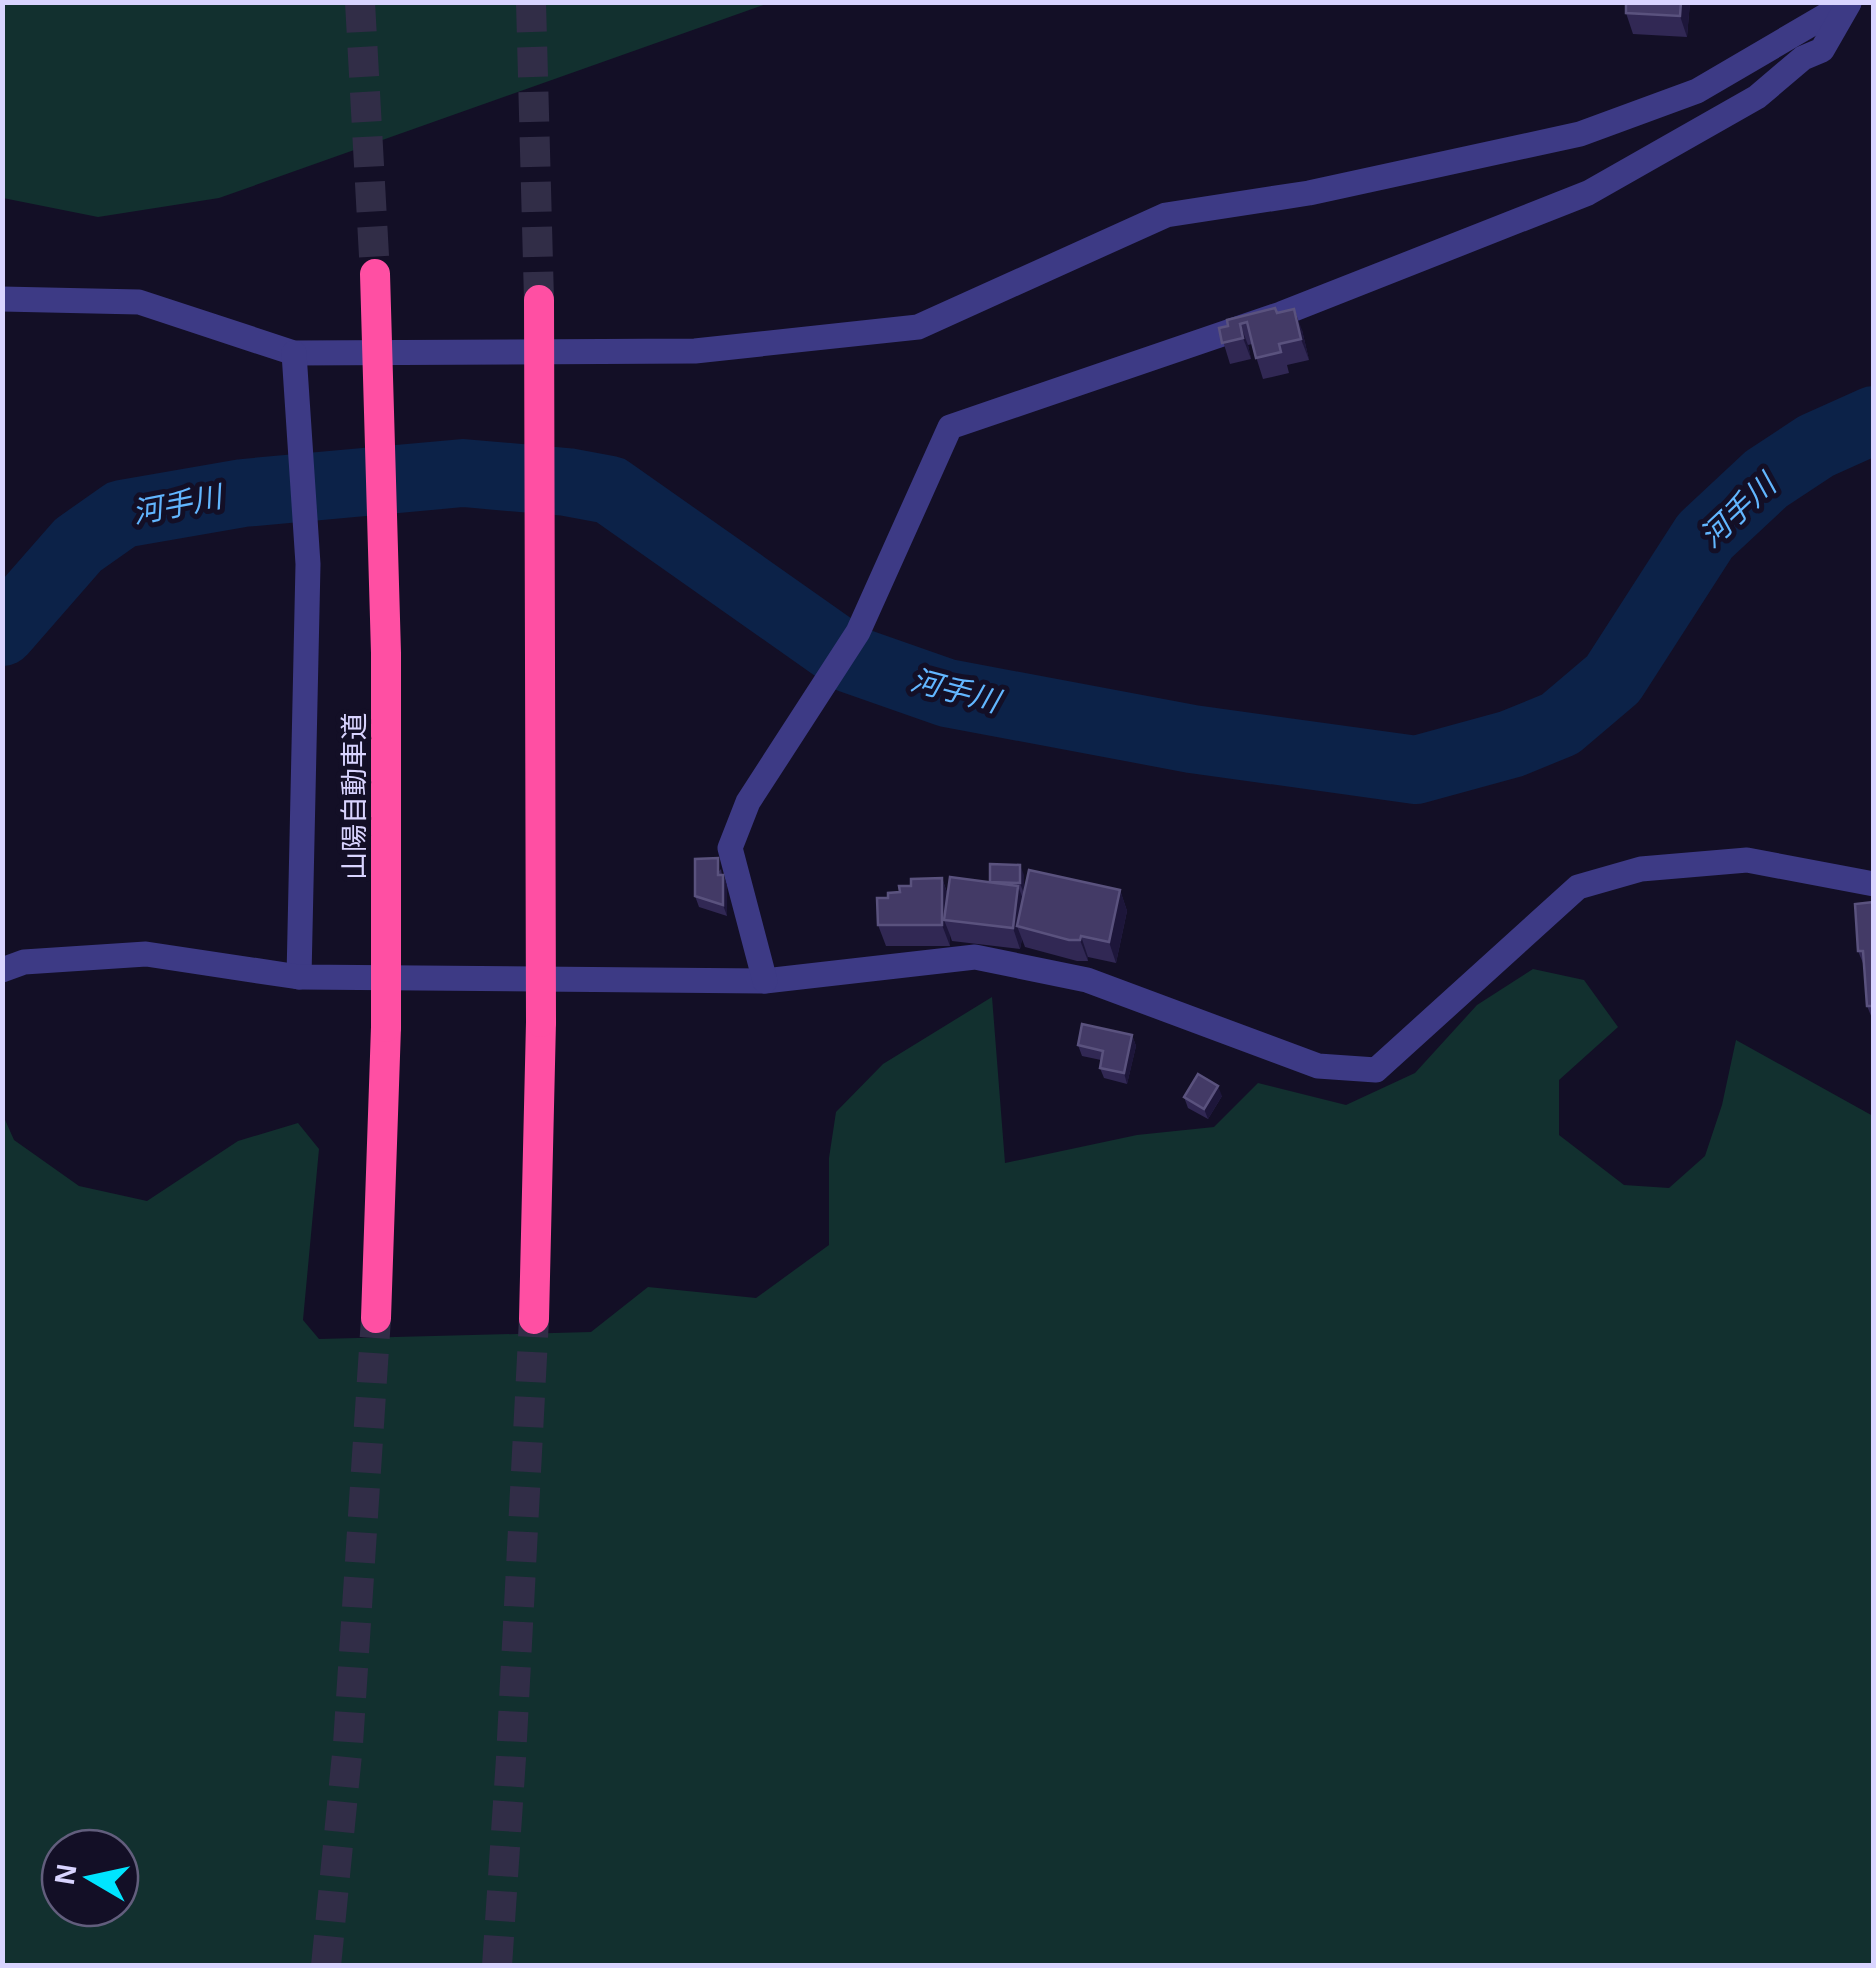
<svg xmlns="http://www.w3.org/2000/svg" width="1876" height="1968" font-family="Arial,'Noto Sans JP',sans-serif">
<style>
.green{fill:#12302f;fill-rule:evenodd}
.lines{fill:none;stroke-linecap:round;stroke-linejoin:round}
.river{stroke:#0c2248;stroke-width:68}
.motorway-tunnel{stroke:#312d47;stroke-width:30;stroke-dasharray:30 15;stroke-linecap:butt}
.minor{stroke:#3d3a85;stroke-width:25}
.motorway{stroke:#ff4fa3;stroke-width:30}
.motorway-bridge{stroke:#ff4fa3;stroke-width:30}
.wall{fill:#312854}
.shaded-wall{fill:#1d163a}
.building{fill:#433a66;stroke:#5a527e;stroke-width:2.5}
.labels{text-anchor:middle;stroke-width:10;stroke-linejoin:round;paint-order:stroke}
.street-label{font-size:28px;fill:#d9d4ff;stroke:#130f26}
.water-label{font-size:30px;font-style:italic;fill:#62b6ff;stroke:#130f26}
</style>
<rect width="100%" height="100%" fill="#130f26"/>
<g class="green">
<path d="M2,3L3,2L769,3L219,198L98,217L3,198Z"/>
<path d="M1533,969L1584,980L1618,1027L1559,1080V1135L1624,1185L1669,1188L1705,1156L1722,1105L1736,1040L1873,1116V1965H3L2,1113L14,1140L79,1186L147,1201L238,1141L298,1123L319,1149L303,1320L319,1339L591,1332L648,1287L756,1298L829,1245V1158L836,1112L883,1064L992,997L1005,1163L1137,1135L1214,1127L1258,1083L1346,1105L1415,1073L1477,1005ZM60,1848H120V1908H60Z"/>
</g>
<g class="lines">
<path class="river" d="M2,632L78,545L122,514L243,493L463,473L567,482L610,490L850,659L947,693L1192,739L1416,770L1511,744L1560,724L1613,679L1705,536L1766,479L1816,446L1874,420"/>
<g class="motorway-tunnel">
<path d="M360,2L375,274"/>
<path d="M531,2L539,300"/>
<path d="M326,1966L348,1744L376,1318"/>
<path d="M497,1966L511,1758L534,1319"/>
</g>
<g class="minor">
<path d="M2,299L139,302L294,353L695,351L918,327L1166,215L1309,193L1580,134L1697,91L1849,2"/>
<path d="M294,353L308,564L299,977"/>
<path d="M2,970L24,962L146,954L299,977L765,981L975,957L1087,980L1318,1066L1376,1070L1578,887L1641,869L1747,860L1874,884"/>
<path d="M765,981L730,848L748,802L858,632L950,427L1281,314L1588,193L1757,97L1803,58L1822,50L1849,3"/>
</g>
<g class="motorway">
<path d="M376,1318L386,1027"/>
<path d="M534,1319L541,1022"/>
</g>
<g class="motorway-bridge">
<path d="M375,274L386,653V1027"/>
<path d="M539,300L541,1022"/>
</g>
</g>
<g class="wall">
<path d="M1626,2H1690L1687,37L1633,34L1626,13Z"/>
<path d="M1277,313L1302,330L1309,360L1287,365L1289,373L1263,379L1252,344L1248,345L1251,359L1230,364L1219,328Z"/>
<path d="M721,869L722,875H723L727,886V916L699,907L695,896Z"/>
<path d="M1024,875V892L1120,890L1127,911L1116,963L1088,957V961H1077L1025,947L1022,939L1020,949L952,941L950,935V946H886L878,925L888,898L911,886L942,878L948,895L990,882Z"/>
<path d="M1874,902V1023L1867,1006L1865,968L1858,951Z"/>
<path d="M1132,1035L1136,1046L1127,1084L1104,1078L1100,1068L1101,1060L1082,1056L1078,1045Z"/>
<path d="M1222,1096L1208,1119L1188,1108L1184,1097Z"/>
</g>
<g class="shaded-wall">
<path d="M1681,2H1690L1687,37L1680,16Z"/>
<path d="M1294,309L1302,330L1309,360L1301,339Z"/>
<path d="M1240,324L1248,345L1251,359L1243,338Z"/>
<path d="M1020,865L1024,875V894L1020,883Z"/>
<path d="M723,875L727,886V916L723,905Z"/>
<path d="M942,878L949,899L944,920L950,935V946L942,925Z"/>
<path d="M1018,886L1026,907L1017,926L1022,939L1020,949L1013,928Z"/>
<path d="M1120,890L1127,911L1116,963L1109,942Z"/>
<path d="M1081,936L1088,957V961L1080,940Z"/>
<path d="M1132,1035L1136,1046L1127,1084L1124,1073Z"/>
<path d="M1218,1086L1222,1096L1208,1119L1204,1109Z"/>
</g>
<g class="building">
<path d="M1626,2H1681L1680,16L1626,13Z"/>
<path d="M1275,308L1277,313L1294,309L1301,339L1279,344L1281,352L1256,358L1247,322L1240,324L1243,338L1222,343L1219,328L1228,326L1227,320Z"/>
<path d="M718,858V875H723V905L695,896V859Z"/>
<path d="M990,864L1020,865V883L990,882Z"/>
<path d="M1029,870L1120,890L1109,942L1081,936L1080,940H1069L1017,926Z"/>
<path d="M950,877L1018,886L1013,928L944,920Z"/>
<path d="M942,878V925H878L877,898H888V893L900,892L899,886H911V879Z"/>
<path d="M1874,902V1006H1867L1863,951H1858L1855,904Z"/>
<path d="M1082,1024L1132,1035L1124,1073L1100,1068L1103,1051L1078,1045Z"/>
<path d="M1198,1074L1218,1086L1204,1109L1184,1097Z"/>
</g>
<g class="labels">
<g class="street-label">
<text transform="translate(354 796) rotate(-90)" y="10">山陽自動車道</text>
</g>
<g class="water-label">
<text transform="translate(177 505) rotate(-11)" y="10">河手川</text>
<text transform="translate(1738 511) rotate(-43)" y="10">河手川</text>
<text transform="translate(955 691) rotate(15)" y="10">河手川</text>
</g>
</g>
<rect width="1876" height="1968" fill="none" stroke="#d9d4ff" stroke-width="10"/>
<g transform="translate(90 1878) rotate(279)"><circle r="48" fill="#130f26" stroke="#625e7d" stroke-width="2.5"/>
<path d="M0-8L18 38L0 25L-18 38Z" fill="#00e5ff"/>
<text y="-15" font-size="28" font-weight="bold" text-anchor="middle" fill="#d9d4ff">N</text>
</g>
</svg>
